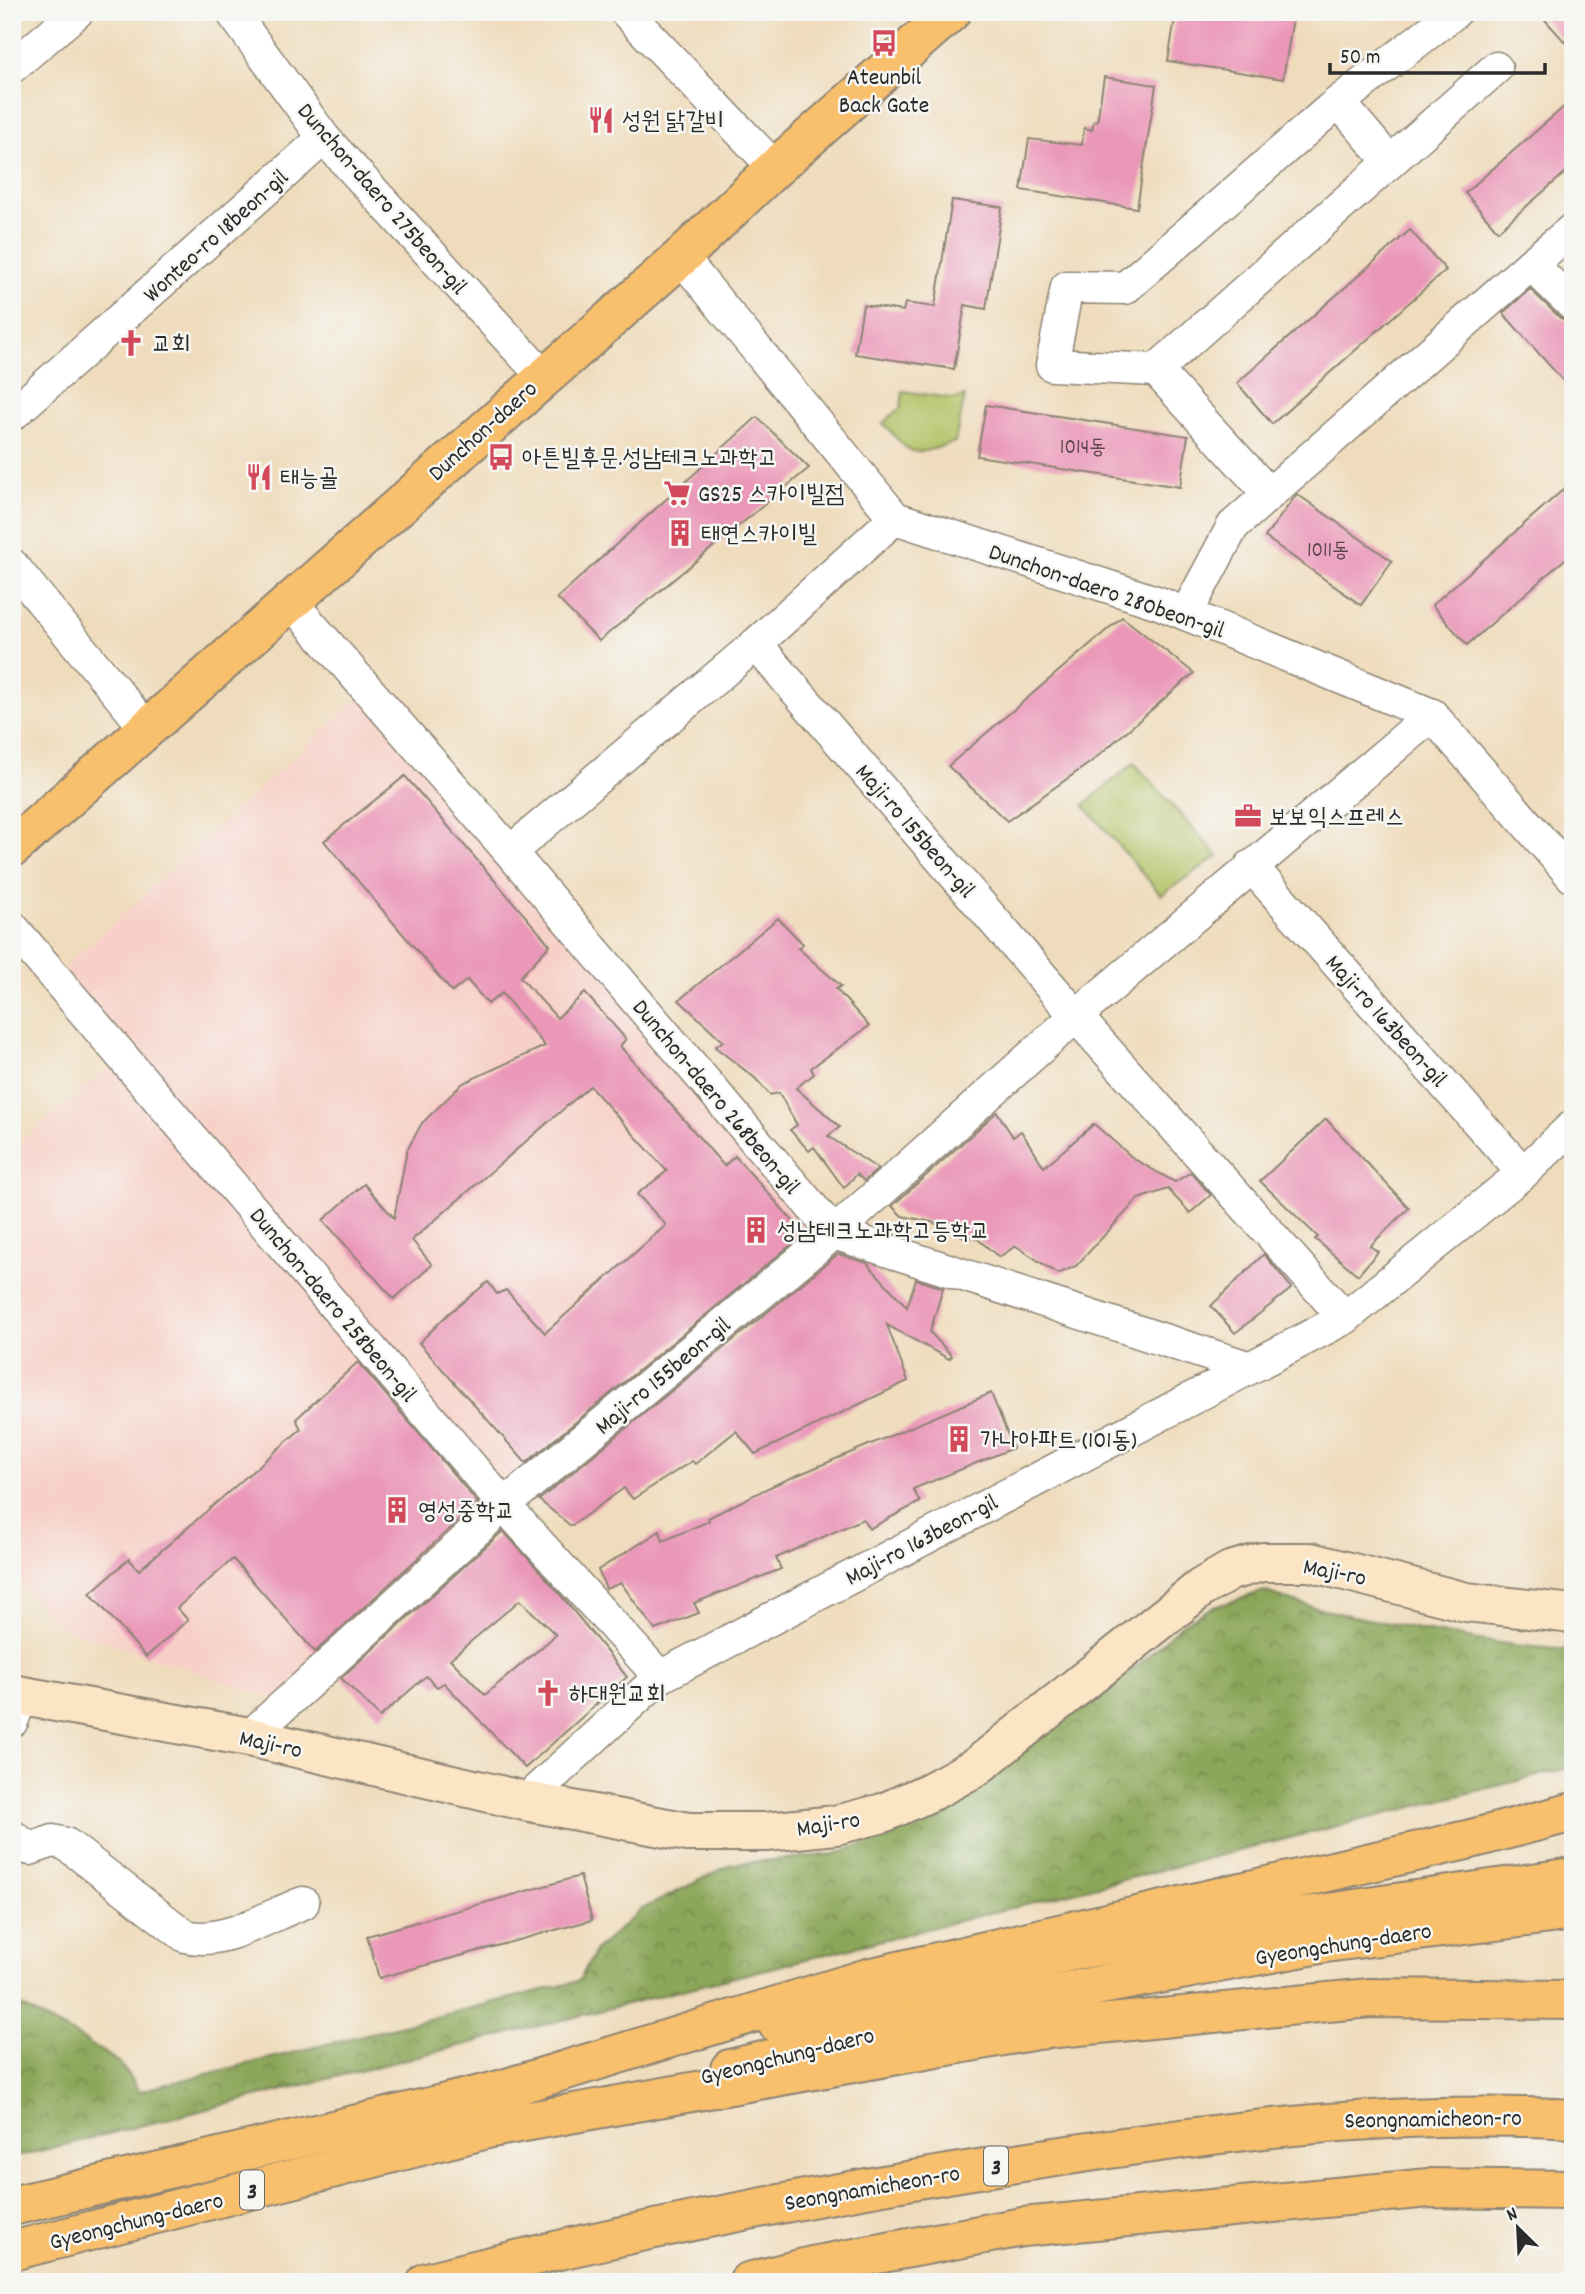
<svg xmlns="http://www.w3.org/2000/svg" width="1585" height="2294" font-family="Dekko,'Poor Story',sans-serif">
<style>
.built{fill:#f7d1c8}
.forest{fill:url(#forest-crowns);stroke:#5c6942;stroke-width:2}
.park{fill:#b1c164;stroke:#6e7648;stroke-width:2}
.building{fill:#ea97b8;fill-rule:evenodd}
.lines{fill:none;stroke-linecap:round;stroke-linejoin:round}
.minor-casing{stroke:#8d8474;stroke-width:35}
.secondary-casing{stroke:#8d8474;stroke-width:42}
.primary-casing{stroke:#8d8474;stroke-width:42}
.trunk-casing{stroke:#8d8474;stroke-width:42}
.minor{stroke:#fff;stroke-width:32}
.secondary{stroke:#fce5c4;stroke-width:38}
.primary{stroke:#f8bf6c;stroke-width:38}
.trunk{stroke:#f8bf6c;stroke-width:38}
.labels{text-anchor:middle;stroke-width:5;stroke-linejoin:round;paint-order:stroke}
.number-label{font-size:21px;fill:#5b464e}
.shield{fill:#f6f6f2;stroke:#686867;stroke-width:2}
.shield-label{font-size:23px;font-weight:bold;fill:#2b2b2b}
.poi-label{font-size:24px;fill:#2b2b2b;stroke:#f6f6f2;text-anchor:start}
.street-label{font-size:24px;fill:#2b2b2b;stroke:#f6f6f2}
</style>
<defs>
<pattern id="forest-crowns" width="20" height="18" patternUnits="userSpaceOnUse" patternTransform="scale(1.75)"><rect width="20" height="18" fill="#8ca75a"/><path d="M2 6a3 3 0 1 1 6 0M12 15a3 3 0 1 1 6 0" fill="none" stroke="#73884b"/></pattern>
</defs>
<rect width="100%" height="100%" fill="#f6f6f2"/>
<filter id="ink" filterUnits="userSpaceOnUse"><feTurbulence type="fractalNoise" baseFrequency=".0143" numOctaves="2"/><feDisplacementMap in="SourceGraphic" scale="14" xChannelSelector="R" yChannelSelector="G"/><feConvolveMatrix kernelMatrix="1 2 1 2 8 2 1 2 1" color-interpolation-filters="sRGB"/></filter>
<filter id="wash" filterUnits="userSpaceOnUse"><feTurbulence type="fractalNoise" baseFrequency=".00686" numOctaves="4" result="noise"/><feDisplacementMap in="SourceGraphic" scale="28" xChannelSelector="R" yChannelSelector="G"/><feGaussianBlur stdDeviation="1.57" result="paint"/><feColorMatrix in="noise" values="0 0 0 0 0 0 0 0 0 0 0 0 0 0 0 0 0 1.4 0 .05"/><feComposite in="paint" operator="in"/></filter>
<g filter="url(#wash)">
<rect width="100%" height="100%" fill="#efdcbc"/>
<path class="built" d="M367,691L834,1233L287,1703L56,1625L12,1574V1149L122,1057L54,976Z"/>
<path class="forest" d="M1264,1591C1306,1608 1349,1615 1393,1624C1453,1636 1512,1647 1573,1650V1767L12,2158V2001L81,2038L120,2063L139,2091L579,1981L595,1951L642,1909L732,1864L835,1854L925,1822L1139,1665L1182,1624L1211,1608Z"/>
<g class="park">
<path d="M903,391L956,399L965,396L955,442C909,456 915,459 883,423L901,407Z"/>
<path d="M1134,763L1218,856L1161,895L1084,805Z"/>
</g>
<g id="blocks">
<g class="building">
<path d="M1176,12L1220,17V14L1229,15V12H1294L1283,79L1168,61Z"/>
<path d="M1538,12H1573V51Z"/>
<path d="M1104,77L1156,85L1137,208L1021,190L1029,139L1082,145L1084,128L1092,130L1094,121L1097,122Z"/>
<path d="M1573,99V166L1498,231L1465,193Z"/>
<path d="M952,200L1002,207L986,309L965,305L954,369L855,354L863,305L903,311L905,303L935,307Z"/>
<path d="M1410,230L1446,270L1272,424L1237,383Z"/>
<path d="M1530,289L1560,318L1573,323V392L1503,313Z"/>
<path d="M986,405L1188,436L1180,487L977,456Z"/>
<path d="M757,417L809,468L599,641L557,598Z"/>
<path d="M1573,481V552L1467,645L1432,605Z"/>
<path d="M1297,494L1392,561L1361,605L1265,537Z"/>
<path d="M1122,617L1194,673L1091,762L1007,821L948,766Z"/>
<path d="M405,776L550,945L520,977L557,1018L585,993L626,1039L620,1046L724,1166L735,1156L801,1230L798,1233L804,1234L526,1463L419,1343L448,1314L488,1282L497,1294L506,1290L545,1333L666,1225L637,1194L667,1171L590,1086L412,1240L432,1265L394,1299L323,1220L364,1184L394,1218L407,1150L422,1123L463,1083L545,1046L502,993L488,1004L467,980L452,992L324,841Z"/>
<path d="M778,918L803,944L798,948L841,986L836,989L869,1026L811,1068L814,1074L796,1088L840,1127L828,1136L878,1169L864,1181L857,1174L844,1188L814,1147L809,1151L790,1130L797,1125L779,1093L770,1095L755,1078L715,1047L723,1041L679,1000Z"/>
<path d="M997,1112L1013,1137L1021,1131L1044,1167L1094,1124L1134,1159L1175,1182L1191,1172L1211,1195L1190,1213L1168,1189L1138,1199L1076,1266L1058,1274L1016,1246L999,1257L974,1236L969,1239L932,1222L902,1216L892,1206Z"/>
<path d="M1326,1119L1409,1208L1370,1246L1378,1252L1358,1275L1315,1239L1318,1237L1260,1181Z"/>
<path d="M838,1254L867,1263L907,1307L916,1279L943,1288L930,1332L952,1356L949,1359L887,1325L908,1381L755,1454L736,1431L695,1464L692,1461L633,1499L624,1488L571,1526L539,1500Z"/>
<path d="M1264,1254L1292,1288L1235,1333L1211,1306Z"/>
<path d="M358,1362L478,1503L315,1652L233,1559L177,1608L188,1620L146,1657L90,1593L129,1559L139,1570L301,1429L296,1419Z"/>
<path d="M991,1393L1013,1448L913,1489L920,1502L869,1529L863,1519L776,1558L781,1569L694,1603L699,1613L655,1630L621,1583L606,1589L598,1570L660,1531L663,1541L709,1521L708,1518L772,1486Z"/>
<path d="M503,1531L555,1588L627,1677L525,1768L444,1683L437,1687L426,1676L380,1717L341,1678ZM520,1600L556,1635L485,1695L450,1659Z"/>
<path d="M580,1876L592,1920L379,1978L367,1936Z"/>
</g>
</g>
</g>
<g filter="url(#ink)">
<use href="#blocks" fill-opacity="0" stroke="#8d8474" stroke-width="2"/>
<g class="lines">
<defs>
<g id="minor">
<path d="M232,12L324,138L543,376"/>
<path d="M626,12L775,168"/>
<path d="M12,67L77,12"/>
<path d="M1339,102L1390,162"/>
<path d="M681,257L895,518L1159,603L1432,715L1573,877"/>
<path d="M1531,264L1573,229"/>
<path d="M1156,370L1052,365L1067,287L1125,288L1330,109L1455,12"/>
<path d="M12,415L324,138"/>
<path d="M1269,494L1156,370L1496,68"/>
<path d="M12,565L146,728"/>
<path d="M290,601L510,852L834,1233L1247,1367"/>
<path d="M1186,614L1233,526L1531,264L1573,305"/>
<path d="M756,644L1076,1016L1345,1318"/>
<path d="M510,852L756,644L895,518"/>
<path d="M1251,866L1523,1173"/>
<path d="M12,927L504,1505L660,1677"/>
<path d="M12,1721L22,1696"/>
<path d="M249,1737L504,1505L834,1233L1076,1016L1432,715"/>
<path d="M525,1801L660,1677L1345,1318L1523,1173L1573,1126"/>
<path d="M12,1836L30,1849L53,1841L66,1844L185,1936C224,1946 267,1916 303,1903"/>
</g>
<path id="secondary" d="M12,1694L249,1737L525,1801L688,1832H766L836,1825L883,1813L932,1791L976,1767L1201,1588L1230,1571L1262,1562H1310L1466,1602L1573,1614"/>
<g id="primary">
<path d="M12,848L681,257L775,168L951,12"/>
<path d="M777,2023L1075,1950L1573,1877"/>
<path d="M730,2069L973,2009L1325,1943L1573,1911"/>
<path d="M12,2206L518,2086"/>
<path d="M12,2251L522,2120"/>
</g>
<g id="trunk">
<path d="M487,2094L868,1978L1471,1839L1573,1812"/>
<path d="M491,2128L1037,2030L1370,1998L1573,2000"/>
<path d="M427,2282C622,2232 818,2194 1016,2163C1201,2134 1385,2108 1573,2119"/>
<path d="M748,2282L812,2266L1023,2227L1429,2188L1573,2190"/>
</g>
</defs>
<use href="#minor" class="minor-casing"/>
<use href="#secondary" class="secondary-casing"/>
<use href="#primary" class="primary-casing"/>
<use href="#trunk" class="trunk-casing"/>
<use href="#minor" class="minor"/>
<use href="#secondary" class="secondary"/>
<use href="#primary" class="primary"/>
<use href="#trunk" class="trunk"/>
</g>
</g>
<defs>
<symbol id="bus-bare" viewBox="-9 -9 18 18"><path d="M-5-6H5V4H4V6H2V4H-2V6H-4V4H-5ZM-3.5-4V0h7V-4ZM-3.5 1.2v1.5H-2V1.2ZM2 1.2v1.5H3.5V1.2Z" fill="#d1495b" stroke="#f6f6f2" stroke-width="2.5" paint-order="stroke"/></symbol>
<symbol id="restaurant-bare" viewBox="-9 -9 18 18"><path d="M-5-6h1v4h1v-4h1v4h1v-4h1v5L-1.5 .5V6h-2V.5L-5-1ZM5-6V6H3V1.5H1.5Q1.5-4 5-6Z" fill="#d1495b" stroke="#f6f6f2" stroke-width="2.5" paint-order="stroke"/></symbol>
<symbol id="church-bare" viewBox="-9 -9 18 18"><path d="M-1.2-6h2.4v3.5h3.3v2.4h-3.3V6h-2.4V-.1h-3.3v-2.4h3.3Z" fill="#d1495b" stroke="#f6f6f2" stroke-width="2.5" paint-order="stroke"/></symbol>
<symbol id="supermarket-bare" viewBox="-9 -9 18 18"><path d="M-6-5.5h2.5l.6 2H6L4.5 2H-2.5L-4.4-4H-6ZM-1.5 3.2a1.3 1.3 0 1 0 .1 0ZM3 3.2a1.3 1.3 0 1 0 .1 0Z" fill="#d1495b" stroke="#f6f6f2" stroke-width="2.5" paint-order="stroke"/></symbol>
<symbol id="building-bare" viewBox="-9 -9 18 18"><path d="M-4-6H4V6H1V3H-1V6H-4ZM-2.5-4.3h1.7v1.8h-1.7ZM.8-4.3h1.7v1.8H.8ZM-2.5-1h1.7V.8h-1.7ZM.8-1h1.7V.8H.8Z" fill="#d1495b" stroke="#f6f6f2" stroke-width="2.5" paint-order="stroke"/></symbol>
<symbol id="office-bare" viewBox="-9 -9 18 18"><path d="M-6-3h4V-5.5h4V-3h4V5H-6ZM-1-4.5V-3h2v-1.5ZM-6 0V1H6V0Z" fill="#d1495b" stroke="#f6f6f2" stroke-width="2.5" paint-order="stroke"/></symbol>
</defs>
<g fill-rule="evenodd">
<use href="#bus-bare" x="865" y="24" width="38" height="38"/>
<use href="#restaurant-bare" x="582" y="101" width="38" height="38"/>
<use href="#church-bare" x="112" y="324" width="38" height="38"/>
<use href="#bus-bare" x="482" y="438" width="38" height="38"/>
<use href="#restaurant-bare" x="240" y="458" width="38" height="38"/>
<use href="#supermarket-bare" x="658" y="474" width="38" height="38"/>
<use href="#building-bare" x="661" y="514" width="38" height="38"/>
<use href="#office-bare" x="1229" y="797" width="38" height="38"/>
<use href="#building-bare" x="737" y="1211" width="38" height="38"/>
<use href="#building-bare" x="940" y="1420" width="38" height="38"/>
<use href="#building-bare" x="378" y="1491" width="38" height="38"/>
<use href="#church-bare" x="529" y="1674" width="38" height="38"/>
</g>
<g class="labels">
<g class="number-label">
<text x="1083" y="453">1014동</text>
<text x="1328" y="556">1011동</text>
</g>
<g class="shield">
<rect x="984" y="2146.5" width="24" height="39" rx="5"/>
<rect x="240" y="2170.5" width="24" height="39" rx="5"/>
</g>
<g class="shield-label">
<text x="996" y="2174">3</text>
<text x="252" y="2198">3</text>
</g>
<g class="poi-label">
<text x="884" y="84" text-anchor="middle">Ateunbil<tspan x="884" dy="28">Back Gate</tspan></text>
<text x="622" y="128">성원 닭갈비</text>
<text x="152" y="351">교회</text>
<text x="522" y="465">아튼빌후문.성남테크노과학고</text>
<text x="280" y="485">태능골</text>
<text x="698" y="501">GS25 스카이빌점</text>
<text x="701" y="541">태연스카이빌</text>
<text x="1269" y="824">보보익스프레스</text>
<text x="777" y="1238">성남테크노과학고등학교</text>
<text x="980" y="1447">가나아파트 (101동)</text>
<text x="418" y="1518">영성중학교</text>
<text x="569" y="1701">하대원교회</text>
</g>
<g class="street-label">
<text transform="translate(383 198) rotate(49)" y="8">Dunchon-daero 275beon-gil</text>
<text transform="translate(215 235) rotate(-42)" y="8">Wonteo-ro 18beon-gil</text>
<text transform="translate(482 430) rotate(-42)" y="8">Dunchon-daero</text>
<text transform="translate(1107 590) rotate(19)" y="8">Dunchon-daero 280beon-gil</text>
<text transform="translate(916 830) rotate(49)" y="8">Maji-ro 155beon-gil</text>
<text transform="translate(1387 1020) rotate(48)" y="8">Maji-ro 163beon-gil</text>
<text transform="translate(717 1096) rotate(50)" y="8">Dunchon-daero 268beon-gil</text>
<text transform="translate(334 1304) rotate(50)" y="8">Dunchon-daero 258beon-gil</text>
<text transform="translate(662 1375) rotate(-40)" y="8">Maji-ro 155beon-gil</text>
<text transform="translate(921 1539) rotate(-28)" y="8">Maji-ro 163beon-gil</text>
<text transform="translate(1335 1571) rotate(11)" y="8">Maji-ro</text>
<text transform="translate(271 1743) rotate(12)" y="8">Maji-ro</text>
<text transform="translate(828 1823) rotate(-9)" y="8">Maji-ro</text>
<text transform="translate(1343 1943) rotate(-9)" y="8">Gyeongchung-daero</text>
<text transform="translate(787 2055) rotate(-14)" y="8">Gyeongchung-daero</text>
<text transform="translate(1433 2118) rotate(-1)" y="8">Seongnamicheon-ro</text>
<text transform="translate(872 2187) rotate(-10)" y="8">Seongnamicheon-ro</text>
<text transform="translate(136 2220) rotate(-14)" y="8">Gyeongchung-daero</text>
</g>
</g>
<rect width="1585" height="2294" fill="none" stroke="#f6f6f2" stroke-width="42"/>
<g transform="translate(1518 2228) rotate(336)" stroke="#f6f6f2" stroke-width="5" paint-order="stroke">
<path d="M0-5L12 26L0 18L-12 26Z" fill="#2b2b2b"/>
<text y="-10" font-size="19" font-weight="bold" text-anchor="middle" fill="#2b2b2b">N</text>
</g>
<path d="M1330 63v10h215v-10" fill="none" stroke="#2b2b2b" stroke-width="3.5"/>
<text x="1340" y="63" font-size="21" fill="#2b2b2b" stroke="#f6f6f2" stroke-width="5" paint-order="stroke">50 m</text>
</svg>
